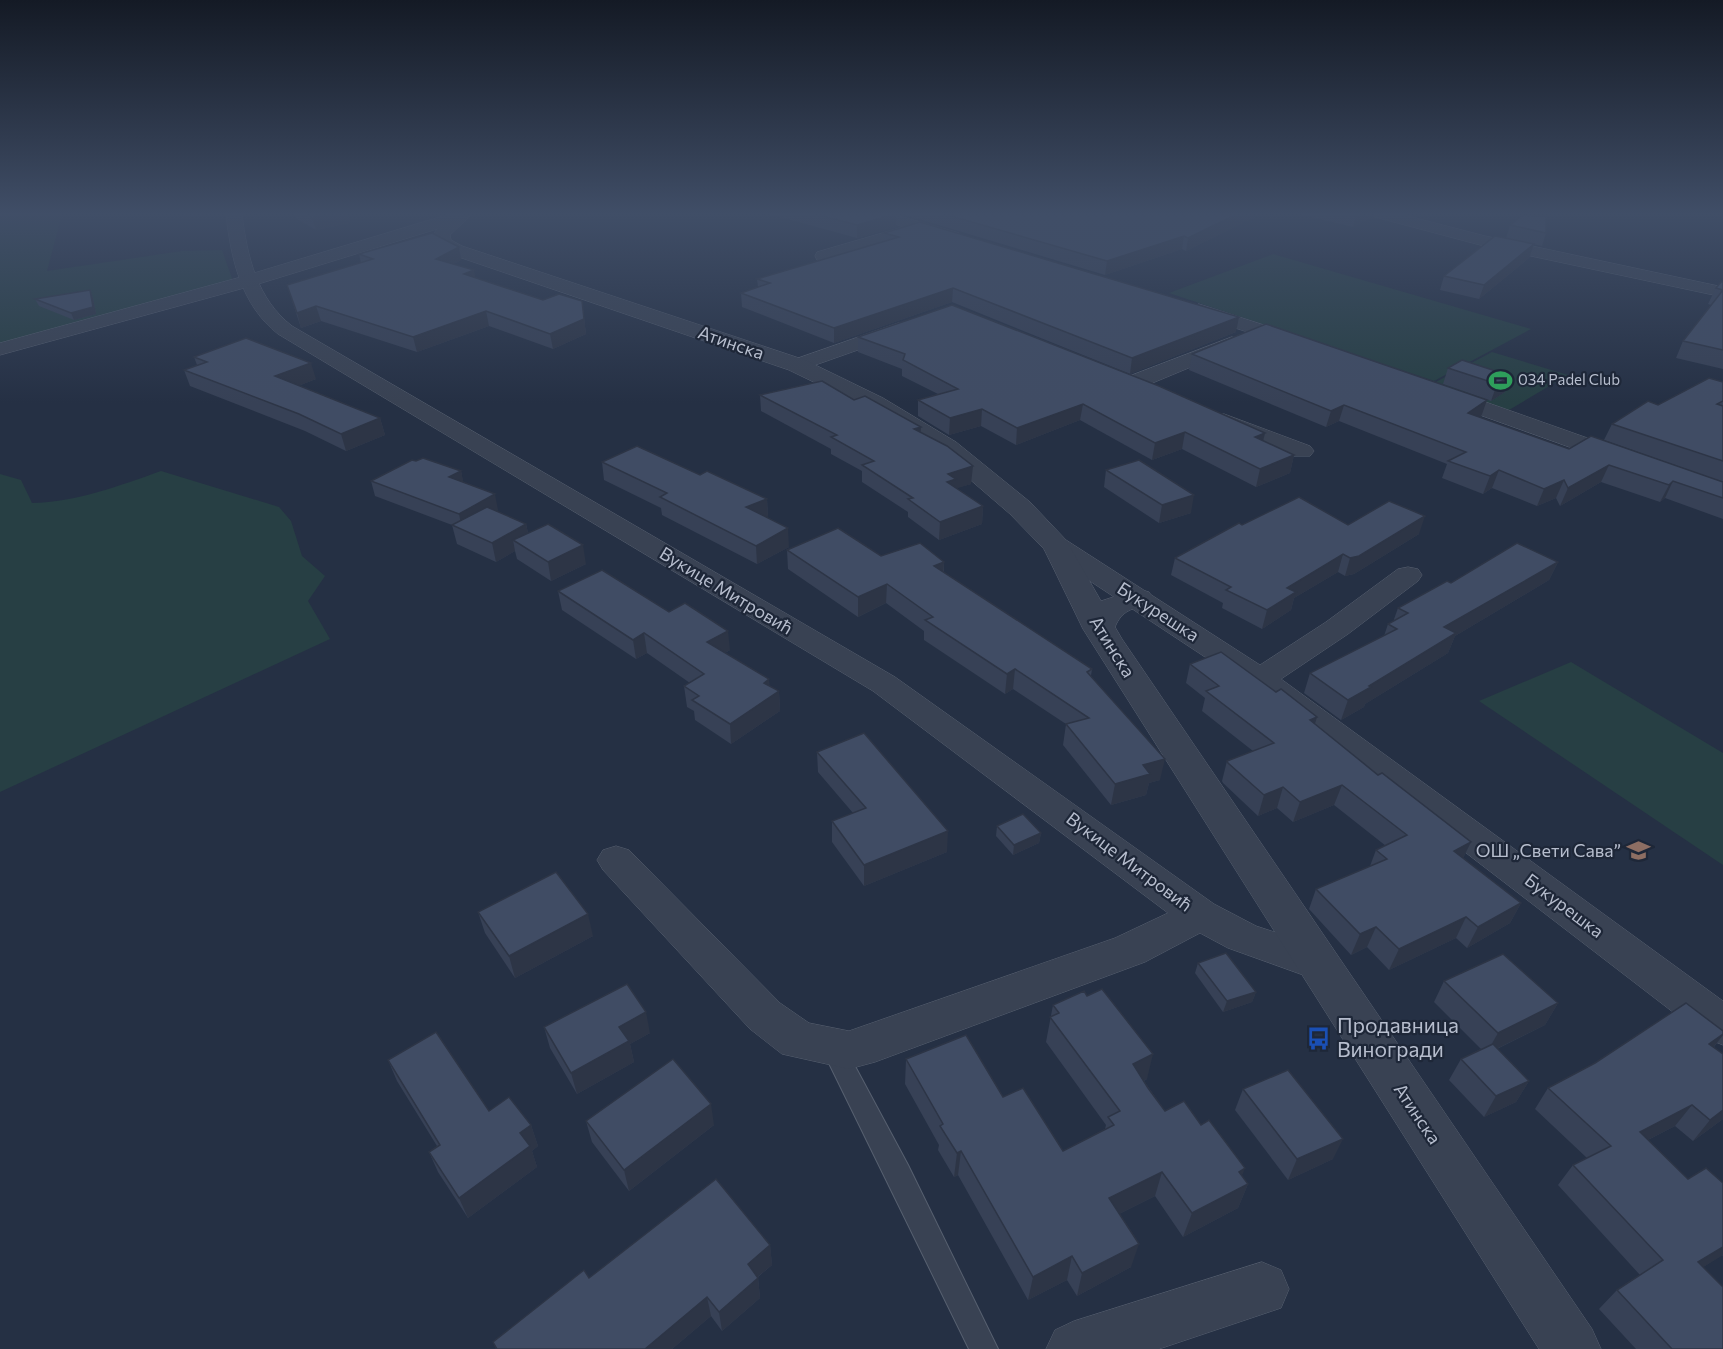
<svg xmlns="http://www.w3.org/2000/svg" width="1723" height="1349" font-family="Commissioner,sans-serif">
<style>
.green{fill:#273f44}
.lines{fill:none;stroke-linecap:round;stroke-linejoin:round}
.service-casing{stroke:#576070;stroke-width:2}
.minor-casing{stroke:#576070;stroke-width:1}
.tertiary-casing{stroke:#576070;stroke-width:1}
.service{fill:#394253;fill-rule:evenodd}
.minor{fill:#394253;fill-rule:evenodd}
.tertiary{fill:#394253;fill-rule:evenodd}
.wall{fill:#374156}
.shaded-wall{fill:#2d3546}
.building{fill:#404c64;stroke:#2d3546;stroke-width:1.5}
.labels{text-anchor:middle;stroke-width:4.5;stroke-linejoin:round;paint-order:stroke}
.far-poi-label{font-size:15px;fill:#b6bdcd;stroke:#1e2738;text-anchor:start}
.street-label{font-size:18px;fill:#b6bdcd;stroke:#1e2738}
.poi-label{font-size:18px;fill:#b6bdcd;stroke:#1e2738;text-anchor:end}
.near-poi-label{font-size:21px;fill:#b6bdcd;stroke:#1e2738;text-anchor:start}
</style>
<rect width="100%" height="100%" fill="#253044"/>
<g class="green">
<path d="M0,214H62L47,271L182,251L222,250L234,284L0,345Z"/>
<path d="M1273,254L1531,329L1434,381L1169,293Z"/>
<path d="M1492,352L1568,375L1509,410L1432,384Z"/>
<path d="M161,471L279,507L291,521L302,556L325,576L308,601L330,639L0,792V474L21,480L32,503C76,502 119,486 161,471Z"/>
<path d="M1571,662L1723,753V865L1479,701Z"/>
</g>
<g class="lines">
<defs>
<path id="service" d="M834,1039L842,1042L908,1165L998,1349H969L822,1049L826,1042Z"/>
<g id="minor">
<path d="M226,214H242C247,256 257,299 292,326L895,677L1214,904L1256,926L1332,951L1338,963L1332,975L1317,980L1228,948L1200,933L1145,962L875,1062L849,1069L782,1054L750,1029L603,870L597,860L603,850L616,846L629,850L780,1003L809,1023L849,1031L1115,938L1168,913L873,691L278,334C241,305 231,259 226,214Z"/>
<path d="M866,214H892L959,233L961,236L953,241L920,232L829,260H817L815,256L817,252L903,227Z"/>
<path d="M1373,214H1400L1485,236L1723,287V297L1484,246L1375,217Z"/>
<path d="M1199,304L1304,338L1307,342L1304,346L1297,348L1192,314L1190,310Z"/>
<path d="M899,323L906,325L909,329L906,333L804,369H790L787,365L790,361Z"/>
<path d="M1232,337L1239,339L1242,343L1239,347L1138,389H1122L1119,384L1122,379Z"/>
<path d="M1443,387L1627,452L1631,457L1627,462H1611L1435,399L1432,394L1435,389Z"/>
<path d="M1224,414L1310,446L1314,451L1310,456H1294L1216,426L1213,421L1216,416Z"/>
<path d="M1056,538L1066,540L1260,665L1326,622L1398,569L1408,567L1418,569L1422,575L1418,581L1348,634L1281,679L1723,1001V1045L1708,1039L1249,686L1046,552L1042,546L1046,540Z"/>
<path d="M1262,1262L1281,1270L1289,1289L1281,1308L1159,1349H1046L1055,1330L1074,1321Z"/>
</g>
<path id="tertiary" d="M450,214L470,216L450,235L451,240L462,246L805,360L883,398L956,442L1030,502L1066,540L1101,601L1138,589L1149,592L1153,598L1149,604C1132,609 1122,610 1115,627L1122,639L1592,1329L1601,1349H1539L1083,629L1044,549L1010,514L938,452L867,408L789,370L450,254L438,247L433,235L437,229L255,285L0,355V343L241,277Z"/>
</defs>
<use href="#service" class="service-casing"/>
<use href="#minor" class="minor-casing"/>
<use href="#tertiary" class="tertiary-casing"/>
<use href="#service" class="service"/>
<use href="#minor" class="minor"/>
<use href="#tertiary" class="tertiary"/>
</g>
<g class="wall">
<path d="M294,214H348L350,223L316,230L297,219Z"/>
<path d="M769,214H896V227L857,238Z"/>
<path d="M902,214H1261L1186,251L1182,249L1105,275Z"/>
<path d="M1299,214H1373L1372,217L1353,227Z"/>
<path d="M1510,225L1546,233L1542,246L1506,238Z"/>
<path d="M884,233L1236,332L1130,374L952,302L834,343L742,307L741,293L758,287L757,279L884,241Z"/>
<path d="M1534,244L1529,258L1479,299L1440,290L1444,276Z"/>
<path d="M459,247L461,260L454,264L476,278L543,300L582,301L586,334L553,349L489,326L417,352L321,321L301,328L287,285L361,263L359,254Z"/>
<path d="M1723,282V369L1676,358L1683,341L1711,305L1708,304L1716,288Z"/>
<path d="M90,290L93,298L96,314L74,320L39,306L35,299Z"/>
<path d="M858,337L1265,433L1263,441L1294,455L1290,473L1256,487L1182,449L1152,460L1080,420L1016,445L981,426L949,435L918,416V400L938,394L902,376V369L858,352Z"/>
<path d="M1192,354L1481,417L1480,418L1569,449L1723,482V519L1665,498L1660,502L1601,482L1560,506L1556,498L1537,506L1492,488L1483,494L1442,478L1447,464L1339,421L1326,427L1189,370Z"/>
<path d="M194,357L316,379L298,386L380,418L385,435L346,451L305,431L190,386L184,370L197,365Z"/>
<path d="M1448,368L1511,376L1505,392L1491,401L1443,384Z"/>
<path d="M1723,382V482L1604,440L1612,424L1658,405Z"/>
<path d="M760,395L854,400L971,484L956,488L983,506L982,524L939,540L908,517V512L862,482V471L831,454V449L761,411Z"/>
<path d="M416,461L461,471L463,482L498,510L496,511L526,524L528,533L586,564L551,581L517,559L515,551L496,562L457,544L452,525L375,496L371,481Z"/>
<path d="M602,462L700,475L767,499L768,517H766L789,547L757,564L662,515L661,508L604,480Z"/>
<path d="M1106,470L1191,513L1159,523L1104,487Z"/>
<path d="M1242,525H1348L1419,534L1354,574L1345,576L1338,572L1294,598L1291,610L1262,629L1222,608L1223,603L1171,575L1175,558Z"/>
<path d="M787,550L881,556L944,562V573L1092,669L1091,676L1160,780L1149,783L1146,795L1111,805L1063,745L1066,724L1013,689L1005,694L924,640V631L886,603L858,617L788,569Z"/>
<path d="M1558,562L1549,580L1455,636L1448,653L1365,704L1364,707L1341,720L1304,693L1310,673L1384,636L1388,624L1393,622L1398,608L1451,583Z"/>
<path d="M558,591L730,650L725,653L770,686L779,691L780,711L731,744L695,720L694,711L687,707L684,686L690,683L647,653L636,659L562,610Z"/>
<path d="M1190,664L1315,724L1378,775L1471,842L1463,858L1521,903L1510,923L1467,948L1456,938L1389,970L1367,947L1351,955L1309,909L1316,889L1370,866L1376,850L1386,846L1334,805L1293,822L1277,808L1258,816L1223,783L1222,781L1227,761L1253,751L1202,711L1205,698L1186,683Z"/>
<path d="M817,752L947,852L864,886L832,842V821L853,813L818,772Z"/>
<path d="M997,826L1041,833L1039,843L1013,855L996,836Z"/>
<path d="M478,912L593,936L515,978L485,933Z"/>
<path d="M1198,963L1256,992L1252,1002L1223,1012L1195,973Z"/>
<path d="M1444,981L1558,1003L1545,1025L1497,1049L1529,1081L1516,1102L1484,1117L1449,1080L1461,1059L1481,1049L1434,1002Z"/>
<path d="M1053,1005L1147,1079L1144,1081L1165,1111L1201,1125L1248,1184L1238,1208L1183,1237L1155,1196L1119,1214L1131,1267L1077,1296L1067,1280L1028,1300L958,1175L954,1177L938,1150L939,1145L905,1084L906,1059L1003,1097L1063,1151L1105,1129L1106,1125L1046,1042Z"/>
<path d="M544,1027L650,1033L630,1044L634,1062L577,1094L550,1048Z"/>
<path d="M1723,1031V1035L1714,1047L1723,1054V1119L1693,1141L1675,1126L1648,1140L1688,1179L1723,1183V1256L1722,1255L1703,1267L1723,1349H1636L1599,1309L1617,1290L1640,1275L1558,1185L1573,1165L1587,1158L1535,1109L1548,1088Z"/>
<path d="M388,1060L489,1111L531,1125L538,1146L532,1151L537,1167L468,1218L438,1172L429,1152L437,1146L397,1081Z"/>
<path d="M1243,1089L1333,1159L1288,1180L1235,1110Z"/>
<path d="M586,1121L714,1125L629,1191L592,1142Z"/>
<path d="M770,1245L772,1265L758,1277L760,1298L722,1331L711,1316L672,1349H496L493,1342L589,1278Z"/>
</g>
<g class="shaded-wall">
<path d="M180,214H209V215L182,218Z"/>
<path d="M327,214H348L350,223L316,230L312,218Z"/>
<path d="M896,214V227L857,238V225Z"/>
<path d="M1237,214H1261L1186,251L1188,238Z"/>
<path d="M1357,214H1373L1372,217L1353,227Z"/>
<path d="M1184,236L1182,249L1105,275L1107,261Z"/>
<path d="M1534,244L1529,258L1479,299L1484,285Z"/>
<path d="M459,247L461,260L439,273L436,259Z"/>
<path d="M474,270L477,285L464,274Z"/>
<path d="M953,288L952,302L834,343V328Z"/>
<path d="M90,290L93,298L96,314L74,320L71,313Z"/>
<path d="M582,301L586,334L553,349L550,334Z"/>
<path d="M316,306L321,321L301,328L297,313Z"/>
<path d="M486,311L489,326L417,352L413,337Z"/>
<path d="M1239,317L1236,332L1130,374L1132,358Z"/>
<path d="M311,363L316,379L280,393L275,376Z"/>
<path d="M1511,376L1505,392L1491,401L1497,384Z"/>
<path d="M1487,400L1481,417L1462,430L1468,413Z"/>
<path d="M1083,404L1080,420L1016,445L1017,428Z"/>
<path d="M1344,405L1339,421L1326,427L1331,411Z"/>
<path d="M982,409L981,426L949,435L950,418Z"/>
<path d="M380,418L385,435L346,451L341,434Z"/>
<path d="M921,427L920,444L914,429Z"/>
<path d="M1185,432L1182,449L1152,460L1155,443Z"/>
<path d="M1265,433L1261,450L1255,437Z"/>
<path d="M1294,455L1290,473L1256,487L1260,469Z"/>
<path d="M1609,465L1601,482L1560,506L1568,488Z"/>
<path d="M973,466L971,484L955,489L946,500L948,474Z"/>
<path d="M1499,470L1492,488L1483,494L1490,476Z"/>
<path d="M461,471L464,485L449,477Z"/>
<path d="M1564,480L1556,498L1537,506L1544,489Z"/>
<path d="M1673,481L1665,498L1660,502L1669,485Z"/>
<path d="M495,494L498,510L462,529L459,514Z"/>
<path d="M1194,495L1191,513L1159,523L1162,505Z"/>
<path d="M767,499L768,517L747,525L746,507Z"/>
<path d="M983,506L982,524L939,540L940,522Z"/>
<path d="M1425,516L1419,534L1354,574L1345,576L1350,558Z"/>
<path d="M526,524L530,542L513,540L515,551L496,562L492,543Z"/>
<path d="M788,528L789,547L757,564L756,546Z"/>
<path d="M583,545L586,564L551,581L548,562Z"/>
<path d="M1343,554L1338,572L1294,598L1291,610L1262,629L1267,610L1287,588Z"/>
<path d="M944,562L943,581L934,566Z"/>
<path d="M1558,562L1549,580L1455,636L1448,653L1365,704L1364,707L1341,720L1348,700L1369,686L1444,627Z"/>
<path d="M887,584L886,603L858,617V597Z"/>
<path d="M728,631L730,650L709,662L707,642Z"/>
<path d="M644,633L647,653L636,659L633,640Z"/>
<path d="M1015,669L1013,689L1005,694L1007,674Z"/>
<path d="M769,679L771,697L779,691L780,711L731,744L730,724L764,683Z"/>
<path d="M1317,717L1311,737L1310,720Z"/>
<path d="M1165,759L1160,780L1149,783L1146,795L1111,805L1115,784L1143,765Z"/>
<path d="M1342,785L1334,805L1293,822L1300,802Z"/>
<path d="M1283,787L1277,808L1258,816L1264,795Z"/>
<path d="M948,831L947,852L864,886V865Z"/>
<path d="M1041,833L1039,843L1013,855L1014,845Z"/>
<path d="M1471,842L1461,862L1454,851Z"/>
<path d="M1521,903L1510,923L1467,948L1478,927Z"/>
<path d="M588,914L593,936L515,978L509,956Z"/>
<path d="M1466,917L1456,938L1389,970L1399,949Z"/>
<path d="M1376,927L1367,947L1351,955L1360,934Z"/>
<path d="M1256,992L1252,1002L1223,1012L1227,1001Z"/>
<path d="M1558,1003L1545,1025L1486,1054L1498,1033Z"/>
<path d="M646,1012L650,1033L630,1044L634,1062L577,1094L571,1073L619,1027Z"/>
<path d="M1723,1034V1035L1709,1053V1044Z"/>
<path d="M1153,1054L1147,1079L1127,1089L1133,1064Z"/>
<path d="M1529,1081L1516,1102L1484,1117L1496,1096Z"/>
<path d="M711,1104L714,1125L629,1191L624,1170Z"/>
<path d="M1692,1105L1675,1126L1624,1152L1640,1132Z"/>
<path d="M1723,1110V1119L1693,1141L1710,1120Z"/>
<path d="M531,1125L538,1146L532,1151L537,1167L468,1218L459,1198L520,1133Z"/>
<path d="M1343,1139L1333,1159L1288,1180L1297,1159Z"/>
<path d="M961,1151L958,1175L954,1177L957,1153Z"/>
<path d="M1245,1168L1237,1189L1248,1184L1238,1208L1183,1237L1192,1213L1239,1172Z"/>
<path d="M1162,1172L1155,1196L1103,1222L1109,1198Z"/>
<path d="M1139,1244L1131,1267L1077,1296L1082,1273Z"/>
<path d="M770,1245L772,1265L750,1283L748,1264Z"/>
<path d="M1723,1247V1255L1679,1282L1698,1262Z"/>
<path d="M1072,1256L1067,1280L1028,1300L1033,1277Z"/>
<path d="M758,1278L760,1298L722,1331L719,1312Z"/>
<path d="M707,1297L711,1316L672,1349H645Z"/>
</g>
<g class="building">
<path d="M307,214H327L312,218Z"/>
<path d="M815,214H895L857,225Z"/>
<path d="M944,214H1237L1188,238L1184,236L1107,261Z"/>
<path d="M1523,215L1546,217V233L1510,225Z"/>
<path d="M920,222L1239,317L1132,358L953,288L834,328L741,293L770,283L757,279L899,237L884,233Z"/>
<path d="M432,233L459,247L436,259L474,270L464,274L543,300L559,294L582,301L584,319L550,334L486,311L413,337L316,306L297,313L287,285L373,259L359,254Z"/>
<path d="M1495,236L1534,244L1484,285L1444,276Z"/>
<path d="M1721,282H1723V350L1683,341L1723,290L1716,288Z"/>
<path d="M90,290L93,307L71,313L35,299Z"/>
<path d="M952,305L1159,386L1265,433L1255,437L1294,455L1260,469L1185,432L1155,443L1083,404L1017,428L982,409L950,418L918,400L958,389L903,360L905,354L858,337Z"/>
<path d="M1266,324L1487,400L1468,413L1569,449L1591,436L1723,482V498L1673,481L1669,485L1609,465L1568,488L1564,480L1544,489L1499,470L1490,476L1448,461L1466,452L1344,405L1331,411L1192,354Z"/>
<path d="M246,338L311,363L275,376L380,418L341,434L299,414L184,370L207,362L194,357Z"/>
<path d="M1462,360L1511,376L1497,384L1448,368Z"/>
<path d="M1709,378L1723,382V401L1717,404L1723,406V461L1612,424L1648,401L1658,405Z"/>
<path d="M822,381L854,400L865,396L921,427L914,429L947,446L973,466L948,474L956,479L947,482L983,506L940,522L908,499L913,498L862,465L874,461L831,437L837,435L760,395Z"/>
<path d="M637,446L700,475L707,471L767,499L746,507L788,528L756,546L660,497L667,493L602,462Z"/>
<path d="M423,458L461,471L449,477L495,494L459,514L371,481L412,460L416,461Z"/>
<path d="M1139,460L1194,495L1162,505L1106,470Z"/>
<path d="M1299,497L1348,525L1389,501L1425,516L1359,556L1350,558L1343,554L1287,588L1296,592L1267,610L1226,590L1231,587L1175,558L1239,523L1242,525Z"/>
<path d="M487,507L526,524L492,543L452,525Z"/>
<path d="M548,524L583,545L548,562L513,540Z"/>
<path d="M838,528L881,556L920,543L944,562L934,566L1092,669L1087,672L1165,759L1143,765L1150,774L1115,784L1066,724L1089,718L1015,669L1007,674L925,620L933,617L887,584L858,597L787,550Z"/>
<path d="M1517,543L1558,562L1444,627L1456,633L1369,686L1371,687L1348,700L1310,673L1397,629L1388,624L1408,613L1398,608L1447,581L1451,583Z"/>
<path d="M602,570L669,612L685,603L728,631L707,642L769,679L764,683L779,691L730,724L692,700L699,696L684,686L704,674L644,633L633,640L558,591Z"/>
<path d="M1221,652L1276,692L1281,689L1317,717L1310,720L1378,775L1382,773L1471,842L1454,851L1521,903L1478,927L1466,917L1399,949L1376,927L1360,934L1316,889L1387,859L1376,850L1407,835L1342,785L1300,802L1283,787L1264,795L1228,763L1227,761L1274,743L1206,691L1219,686L1190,664Z"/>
<path d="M864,733L948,831L864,865L832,821L866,808L817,752Z"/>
<path d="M1023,814L1041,833L1014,845L997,826Z"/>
<path d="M556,872L588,914L509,956L478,912Z"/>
<path d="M1226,953L1256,992L1227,1001L1198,963Z"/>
<path d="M1503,954L1558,1003L1498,1033L1444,981Z"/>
<path d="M627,984L646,1012L619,1027L629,1041L571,1073L544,1027Z"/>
<path d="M1102,989L1153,1054L1133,1064L1148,1088L1165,1111L1184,1101L1201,1125L1209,1120L1245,1168L1239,1172L1248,1184L1192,1213L1162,1172L1109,1198L1139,1244L1082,1273L1072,1256L1033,1277L961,1151L957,1153L940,1126L943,1124L906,1059L966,1035L1003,1097L1023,1088L1063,1151L1114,1125L1108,1117L1120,1111L1050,1017L1059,1013L1053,1005L1084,991L1087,996Z"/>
<path d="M1686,1003L1723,1031V1034L1709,1044L1723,1054V1110L1710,1120L1692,1105L1640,1132L1688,1179L1706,1168L1723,1183V1247L1698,1262L1723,1287V1349H1672L1617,1290L1663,1260L1573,1165L1611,1146L1548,1088L1595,1063Z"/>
<path d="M436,1032L489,1111L509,1097L531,1125L520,1133L530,1146L459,1198L429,1152L440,1145L388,1060Z"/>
<path d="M1493,1044L1529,1081L1496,1096L1461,1059Z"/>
<path d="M673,1059L711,1104L624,1170L586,1121Z"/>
<path d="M1288,1070L1343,1139L1297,1159L1243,1089Z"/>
<path d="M716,1179L770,1245L748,1264L758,1278L719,1312L707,1297L645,1349H497L493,1342L584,1270L589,1278Z"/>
</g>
<linearGradient id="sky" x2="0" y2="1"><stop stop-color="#141a25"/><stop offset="0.53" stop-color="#404e67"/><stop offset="1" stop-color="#404e67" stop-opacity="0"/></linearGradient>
<rect width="1723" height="403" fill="url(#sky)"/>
<defs>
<symbol id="stadium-bare" viewBox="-9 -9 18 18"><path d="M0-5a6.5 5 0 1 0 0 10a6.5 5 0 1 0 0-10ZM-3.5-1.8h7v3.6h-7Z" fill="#2e9e5b" stroke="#1e2738" stroke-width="2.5" paint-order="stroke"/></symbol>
<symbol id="school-bare" viewBox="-9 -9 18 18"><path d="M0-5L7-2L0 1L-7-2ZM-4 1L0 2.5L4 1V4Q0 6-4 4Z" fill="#8d6e63" stroke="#1e2738" stroke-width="2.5" paint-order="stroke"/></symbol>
<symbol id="bus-bare" viewBox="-9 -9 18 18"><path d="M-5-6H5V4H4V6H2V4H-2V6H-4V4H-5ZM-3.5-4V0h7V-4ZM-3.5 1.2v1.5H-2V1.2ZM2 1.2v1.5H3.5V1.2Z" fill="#1a4fb4" stroke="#1e2738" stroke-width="2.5" paint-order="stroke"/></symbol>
</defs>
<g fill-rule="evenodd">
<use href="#stadium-bare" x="1484" y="364" width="33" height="33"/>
<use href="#school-bare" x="1622" y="834" width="33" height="33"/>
<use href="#bus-bare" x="1302" y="1022" width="33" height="33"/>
</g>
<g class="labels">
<g class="far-poi-label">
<text x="1518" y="385">034 Padel Club</text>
</g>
<g class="street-label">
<text transform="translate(731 343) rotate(19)" y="6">Атинска</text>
<text transform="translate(726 591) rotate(31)" y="6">Вукице Митровић</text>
<text transform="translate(1158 612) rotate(33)" y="6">Букурешка</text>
<text transform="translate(1112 647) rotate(58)" y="6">Атинска</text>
<text transform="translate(1129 862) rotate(37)" y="6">Вукице Митровић</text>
<text transform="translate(1564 906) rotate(37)" y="6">Букурешка</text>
<text transform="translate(1417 1114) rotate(56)" y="6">Атинска</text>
</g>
<g class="poi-label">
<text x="1621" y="857">ОШ „Свети Сава”</text>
</g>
<g class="near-poi-label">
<text x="1337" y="1033">Продавница<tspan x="1337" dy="24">Виногради</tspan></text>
</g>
</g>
</svg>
